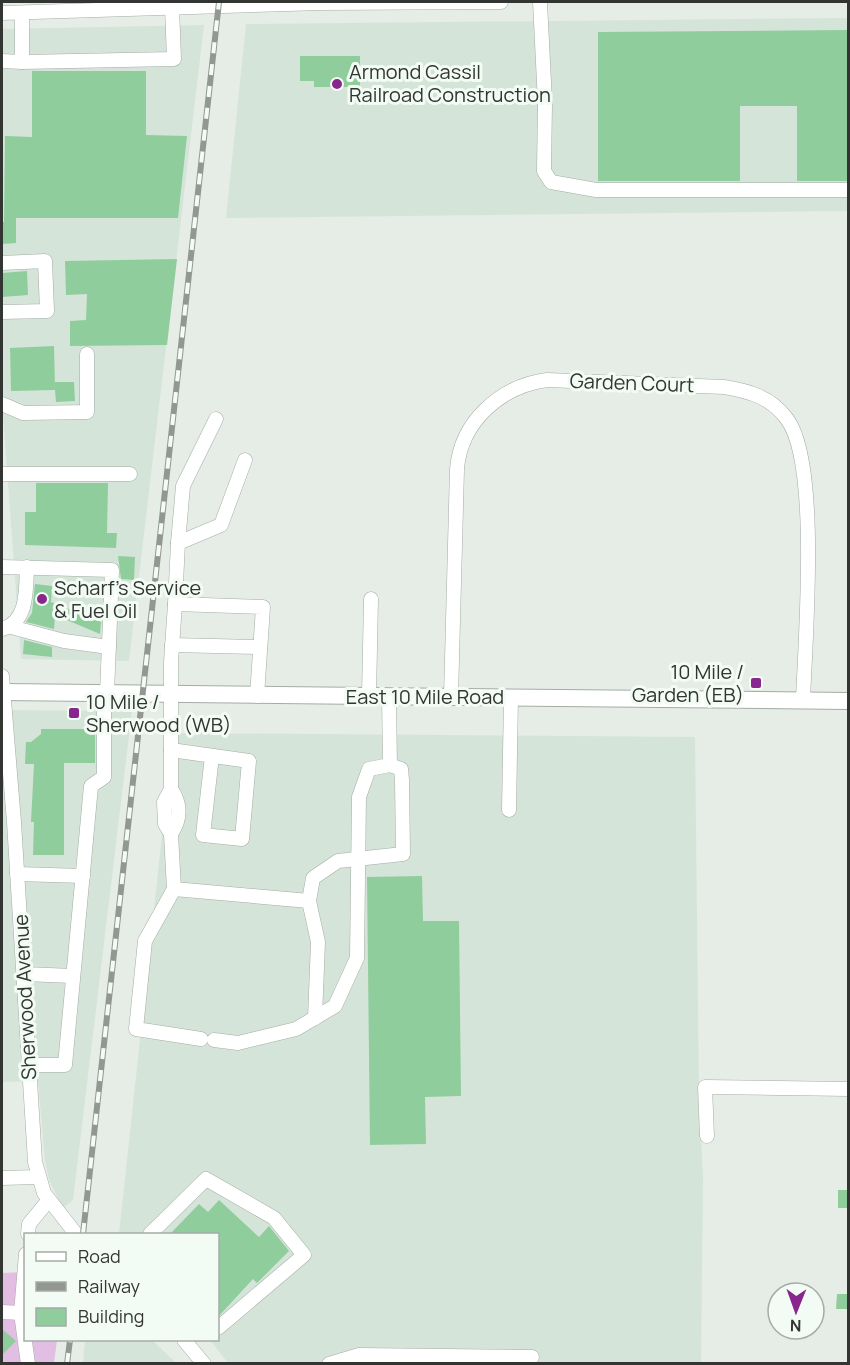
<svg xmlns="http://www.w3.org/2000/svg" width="850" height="1365" font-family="Manrope,sans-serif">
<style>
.built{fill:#d5e4d8}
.green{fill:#e2bfe2}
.building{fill:#8fcd9d}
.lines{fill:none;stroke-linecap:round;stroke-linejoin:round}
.minor-casing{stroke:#a4aca5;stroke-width:15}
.major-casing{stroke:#a4aca5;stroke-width:18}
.minor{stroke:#fff;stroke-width:14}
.major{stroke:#fff;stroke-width:16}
.rail-casing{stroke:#929792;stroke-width:6}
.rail{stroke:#f2fbf4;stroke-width:4;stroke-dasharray:11;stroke-linecap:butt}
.poi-dot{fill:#89268e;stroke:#f2fbf4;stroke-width:2}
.labels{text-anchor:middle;stroke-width:6;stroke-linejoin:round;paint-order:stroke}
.poi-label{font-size:20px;fill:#323532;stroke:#f2fbf4;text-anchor:start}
.street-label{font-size:20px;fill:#323532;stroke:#f2fbf4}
</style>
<rect width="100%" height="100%" fill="#e5ede6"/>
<g class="built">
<path d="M848,18V211L226,218L246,24Z"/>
<path d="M204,25L129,661L21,659L2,402V29Z"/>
<path d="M2,710L132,711L73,1200L63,1208L49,1180L45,1161L38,1081L2,1082Z"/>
<path d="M173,733L695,737L699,1094L703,1179L701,1363H228L210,1340H218V1234H119Z"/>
<path d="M85,1340H152L176,1363H83Z"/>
</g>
<path class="green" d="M25,1272L26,1340H57L54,1363H2V1273Z"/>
<g class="building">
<path d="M849,30V181H797V106H740V181H598V32Z"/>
<path d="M300,56H360V87H314V81H300Z"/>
<path d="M32,71H146V135L187,136L178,218H16V243L2,244V222H4L5,136L32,137Z"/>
<path d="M177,259L167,345L70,346V321L86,320L87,294L66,295L65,261Z"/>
<path d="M27,271L28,295L2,297V273Z"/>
<path d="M54,346L55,388V382H74L75,401L56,402L55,390L11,391L10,348Z"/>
<path d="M36,483H108L107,533H117L116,548L25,545V512H36Z"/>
<path d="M118,556L135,557L134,580L121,579Z"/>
<path d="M35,584L52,586L51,602L101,622L100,634L55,615L54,629L26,622L32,613Z"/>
<path d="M24,640L52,647V657L23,654Z"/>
<path d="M41,729H95V763H64V855H33L34,822H31L34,764H25L26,742H31L41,734Z"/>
<path d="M422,876L423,921H459L461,1096L425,1097L426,1144L370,1145L367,877Z"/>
<rect x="838" y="1190" width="11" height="18"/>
<path d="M219,1200L259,1237L269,1226L289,1251L257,1283L253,1279L218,1317V1234H170L199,1204L208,1212Z"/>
<path d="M837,1294H849V1309H836Z"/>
<path d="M2,1329L16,1341L2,1355Z"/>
</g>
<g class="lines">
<defs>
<g id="minor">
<path d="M540,2L545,103L544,171L551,182L596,190H848"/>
<path d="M2,13L321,3L501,2"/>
<path d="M22,14V62L174,59L172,7"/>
<path d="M2,61L22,62"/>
<path d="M2,263L45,261L47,311L2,312"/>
<path d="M2,404L23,413L87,412V354"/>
<path d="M2,474H130"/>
<path d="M178,543L183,486L216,419"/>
<path d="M2,567L112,570L107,693"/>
<path d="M175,604L178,543L221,525L245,460"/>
<path d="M11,627L64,641L109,647"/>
<path d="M2,629C28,622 26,590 27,567"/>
<path d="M172,645L260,647"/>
<path d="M2,676L14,822L35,1162L44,1193L76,1234"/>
<path d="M257,696L263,607L175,604L171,662V789L164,802L165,824L171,834L174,889L309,901L313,878L338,861L403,854L402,780L401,769L390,765L389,697"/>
<path d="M369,696L371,599"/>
<path d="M451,697L457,469C461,421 501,386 547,380L724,387C749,391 771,397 787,419C820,463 805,641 803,701"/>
<path d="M171,750L249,761L242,839L203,835L212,756"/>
<path d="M509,810L511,698"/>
<path d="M171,834C181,819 181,804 171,789"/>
<path d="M17,874L83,876"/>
<path d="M174,889L145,941L136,1029L201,1039"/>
<path d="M309,901L318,942L315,1018"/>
<path d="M24,974L73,976"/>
<path d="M214,1040L238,1043L296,1029L335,1006L357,958L359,797L369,769L390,765"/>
<path d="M29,1065H65L91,786L104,777V693"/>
<path d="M707,1136L705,1087L848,1089"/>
<path d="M2,1178L37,1177"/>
<path d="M28,1234L29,1224L48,1201"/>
<path d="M150,1234L206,1179L274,1218L304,1255L218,1328"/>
<path d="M26,1254L21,1313L28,1364"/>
<path d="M2,1312L21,1313"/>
<path d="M184,1340L204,1364"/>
<path d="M329,1364L359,1355L532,1357"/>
</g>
<path id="major" d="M2,692L848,701"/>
</defs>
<use href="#minor" class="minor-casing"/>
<use href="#major" class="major-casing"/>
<use href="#minor" class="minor"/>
<use href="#major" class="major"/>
<defs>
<g id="rail">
<path d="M83,1234L219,2"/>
<path d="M67,1364L70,1340"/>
</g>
</defs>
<use href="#rail" class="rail-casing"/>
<use href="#rail" class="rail"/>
</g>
<g class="poi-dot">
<circle cx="337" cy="84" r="6"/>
<circle cx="42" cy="599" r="6"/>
<rect x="750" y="677" width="12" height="12" rx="3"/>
<rect x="68" y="707" width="12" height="12" rx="3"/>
</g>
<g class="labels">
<g class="poi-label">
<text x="349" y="79">Armond Cassil<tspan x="349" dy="23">Railroad Construction</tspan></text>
<text x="54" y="595">Scharf's Service<tspan x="54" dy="23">&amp; Fuel Oil</tspan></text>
<text x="744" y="679" text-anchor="end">10 Mile /<tspan x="744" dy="23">Garden (EB)</tspan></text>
<text x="86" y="709">10 Mile /<tspan x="86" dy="23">Sherwood (WB)</tspan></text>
</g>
<g class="street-label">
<text transform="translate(632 383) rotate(2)" y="7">Garden Court</text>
<text x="425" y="704">East 10 Mile Road</text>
<text transform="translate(25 997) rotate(-93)" y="7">Sherwood Avenue</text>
</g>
</g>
<rect width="850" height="1365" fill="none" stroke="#323532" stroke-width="6"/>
<rect x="24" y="1233" width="195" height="108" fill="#f2fbf4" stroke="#a5aca6" stroke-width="1.5"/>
<rect x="36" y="1252" width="30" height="9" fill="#ffffff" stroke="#a5aca6" stroke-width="1.5"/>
<text x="78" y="1263" font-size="18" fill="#323532">Road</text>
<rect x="36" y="1282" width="30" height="9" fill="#929792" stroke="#a5aca6" stroke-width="1.5"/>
<text x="78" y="1293" font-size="18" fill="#323532">Railway</text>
<rect x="36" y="1308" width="30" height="18" fill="#8fcd9d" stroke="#a5aca6" stroke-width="1.5"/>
<text x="78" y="1323" font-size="18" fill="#323532">Building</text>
<g transform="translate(796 1311) rotate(181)"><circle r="28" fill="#f2fbf4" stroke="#a5aca6" stroke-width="1.5"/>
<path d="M0-4.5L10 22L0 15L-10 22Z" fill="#89268e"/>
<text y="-9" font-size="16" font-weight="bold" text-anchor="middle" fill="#323532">N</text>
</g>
</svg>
